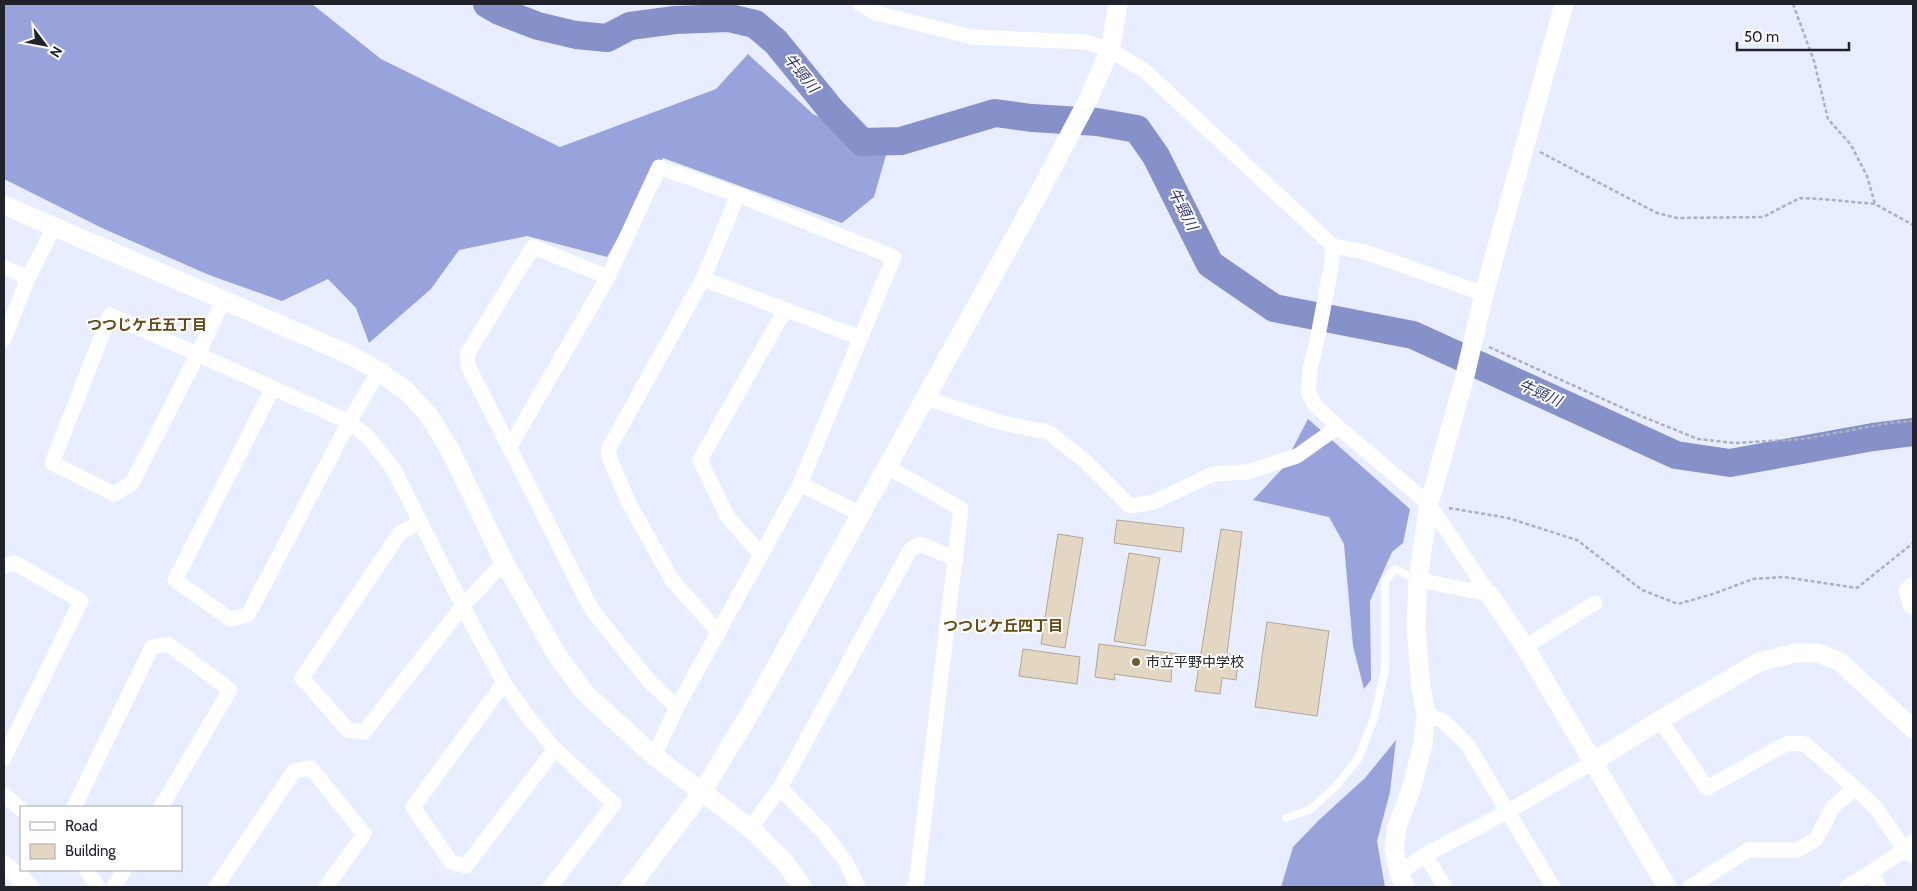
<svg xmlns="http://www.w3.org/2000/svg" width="1917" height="891" font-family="Cabin,'Noto Sans JP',sans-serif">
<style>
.forest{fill:#98a3dc}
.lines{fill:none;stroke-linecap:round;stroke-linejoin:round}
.river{stroke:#8691c9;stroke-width:28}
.building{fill:#e3d7c2;stroke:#b2a793}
.path{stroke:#acb0bf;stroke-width:2.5;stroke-dasharray:4 2.5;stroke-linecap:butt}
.service{stroke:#fff;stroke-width:8}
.minor{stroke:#fff;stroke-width:15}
.tertiary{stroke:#fff;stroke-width:19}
.poi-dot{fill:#735a2b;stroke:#fff;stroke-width:2}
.labels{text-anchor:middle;stroke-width:4;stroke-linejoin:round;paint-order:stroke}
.poi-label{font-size:14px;fill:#21232b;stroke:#fff;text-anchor:start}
.water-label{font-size:15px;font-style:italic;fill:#2e3478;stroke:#fff}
.neighbourhood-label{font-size:15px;font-weight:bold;fill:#654a11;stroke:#fff}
</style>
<rect width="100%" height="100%" fill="#e8edff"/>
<g class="forest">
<path d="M4,4H312L381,59L560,147L716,89L748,54L813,114L888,148L874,197L842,223L663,158L607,257L527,236L459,250L431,289L369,343L356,308L328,279L282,301L209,275L102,228L4,179Z"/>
<path d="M1308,419L1410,509L1403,543L1392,552L1370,601L1371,680L1364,689L1353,646L1344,544L1329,517L1253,500L1282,469Z"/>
<path d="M1396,740L1390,792L1377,841L1385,887H1281L1293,847L1319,820L1365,778Z"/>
</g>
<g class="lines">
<path class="river" d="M487,4L499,11L538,26L576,35L607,38L630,26L675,20L729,18L755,24L776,42L832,111L862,142L901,141L995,113L1032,118L1097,122L1137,129L1156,156L1210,264L1274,308L1413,335L1676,455L1730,463L1873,437L1913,432"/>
</g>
<g class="building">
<path d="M1117,520L1184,528L1181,552L1114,543Z"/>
<path d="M1221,529L1242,532L1227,654L1239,655L1236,680L1222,678L1220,694L1195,691Z"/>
<path d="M1058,534L1083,538L1065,648L1041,644Z"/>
<path d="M1129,553L1160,558L1145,646L1114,641Z"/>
<path d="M1267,622L1329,631L1317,716L1255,707Z"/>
<path d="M1099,644L1185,655L1183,665L1172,663L1171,682L1114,674L1115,680L1095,677Z"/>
<path d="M1023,649L1080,657L1077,684L1019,676Z"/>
</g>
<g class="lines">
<g class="path">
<path d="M1793,4L1814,61L1828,119L1851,145L1867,176L1875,204"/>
<path d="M1540,152L1657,213L1677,218L1763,217L1800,198L1821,199L1875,204L1913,225"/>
<path d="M1489,347L1636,414L1698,439L1734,443L1804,439L1889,423L1913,421"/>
<path d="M1449,508L1508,518L1577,540L1642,590L1678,604L1713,594L1753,579L1784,577L1857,588L1913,543"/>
</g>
<path class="service" d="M1286,818L1311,809L1335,787L1358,759L1374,718L1385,670V581L1395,569L1418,580"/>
<g class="minor">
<path d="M860,4L876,13L972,37L1086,42L1110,50L1145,71L1333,246L1365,252L1484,294"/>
<path d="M1333,246L1331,267L1318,336L1310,369L1308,392L1315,405L1338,427L1429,504L1489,594"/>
<path d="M4,267L28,278"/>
<path d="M608,277L533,247L467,354L469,368L592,610L649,681L677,707"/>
<path d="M703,279L861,338"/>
<path d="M223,301L198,354L132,483L114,494L52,463L110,315L349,422L368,437L394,470L474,628L504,683L529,718L555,749L614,804L550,887"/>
<path d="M4,339L28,278L54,227"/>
<path d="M273,388L175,580L230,619L248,615L349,422L379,371"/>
<path d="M926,398L1002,423L1048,432L1085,461L1130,506L1154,502L1213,474L1247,472L1297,456L1338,427"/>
<path d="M509,448L608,277L659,167L738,195L894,257L800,484L677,707L654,756"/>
<path d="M888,467L961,509L916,886L914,887"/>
<path d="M800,484L861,514"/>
<path d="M420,522L400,533L302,678L348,730L364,732L463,606L504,562"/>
<path d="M761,555L727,516L700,460L785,310"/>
<path d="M4,566L15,563L81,601L4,758"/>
<path d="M1418,580L1489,594"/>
<path d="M1913,584L1906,590L1910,605L1913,608"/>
<path d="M719,633L672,580L628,501L610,459L608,450L703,279L738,195"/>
<path d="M1525,647L1595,603"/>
<path d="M504,683L413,807L451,862L466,866L555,749"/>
<path d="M1426,714L1443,721L1467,744L1553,887"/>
<path d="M1660,720L1707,788L1788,743L1805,744L1855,788L1876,808L1905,850L1913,856"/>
<path d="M780,788L823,832L846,862L858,887"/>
<path d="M4,795L21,809"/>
<path d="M74,807L152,647L168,644L230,690L161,807"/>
<path d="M750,828L780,788L910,550L920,544L956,559"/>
<path d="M1425,855L1445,887"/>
<path d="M86,870L98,887"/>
<path d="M1399,873L1425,855L1507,812L1593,762"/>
<path d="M1871,873L1879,887"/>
<path d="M114,887L124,870"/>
<path d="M216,887L294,771L311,768L364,834L326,887"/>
<path d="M1690,887L1748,850H1798L1816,839L1833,807L1855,788"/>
<path d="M1847,887L1905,850L1913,841"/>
</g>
<g class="tertiary">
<path d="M4,205L348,354L379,371L406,391L428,414L450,450L504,562L557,655L585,693L654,756L750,828L784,861L802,887"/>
<path d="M1489,594L1525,647L1667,887"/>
<path d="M1593,762L1660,720L1759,662L1795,653H1818L1840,662L1913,729"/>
<path d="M4,865L22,879L29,887"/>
<path d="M630,887L703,791L756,703L1039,193L1088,100L1110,50L1118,4"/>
<path d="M1405,887L1399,873L1394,849L1397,827L1411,790L1423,744L1426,714L1421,688L1416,626L1418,580L1429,504L1464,380L1484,294L1564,4"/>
</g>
</g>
<circle class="poi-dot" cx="1136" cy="662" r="5"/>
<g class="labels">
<g class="poi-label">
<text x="1146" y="667">市立平野中学校</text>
</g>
<g class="water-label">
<text transform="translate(801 73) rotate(51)" y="5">牛頸川</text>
<text transform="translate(1183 209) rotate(63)" y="5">牛頸川</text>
<text transform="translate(1540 393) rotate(24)" y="5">牛頸川</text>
</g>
<g class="neighbourhood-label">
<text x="147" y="330">つつじケ丘五丁目</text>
<text x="1003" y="631">つつじケ丘四丁目</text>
</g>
</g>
<rect width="1917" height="891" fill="none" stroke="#21232b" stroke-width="10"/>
<rect x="20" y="806" width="162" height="65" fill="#ffffff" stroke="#a6a7aa"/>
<rect x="30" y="822" width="25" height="8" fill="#ffffff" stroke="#a6a7aa"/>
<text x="65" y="831" font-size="15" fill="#21232b">Road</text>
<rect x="30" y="844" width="25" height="15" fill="#e3d7c2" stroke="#a6a7aa"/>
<text x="65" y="856" font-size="15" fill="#21232b">Building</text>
<g transform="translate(45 45) rotate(122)" stroke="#ffffff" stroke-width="4" paint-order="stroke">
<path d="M0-4L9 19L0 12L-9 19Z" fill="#21232b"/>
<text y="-8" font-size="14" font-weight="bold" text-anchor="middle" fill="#21232b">N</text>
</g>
<path d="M1737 42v8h112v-8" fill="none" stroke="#21232b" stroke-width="2.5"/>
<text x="1744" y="42" font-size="15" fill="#21232b" stroke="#ffffff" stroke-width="4" paint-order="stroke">50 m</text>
</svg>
